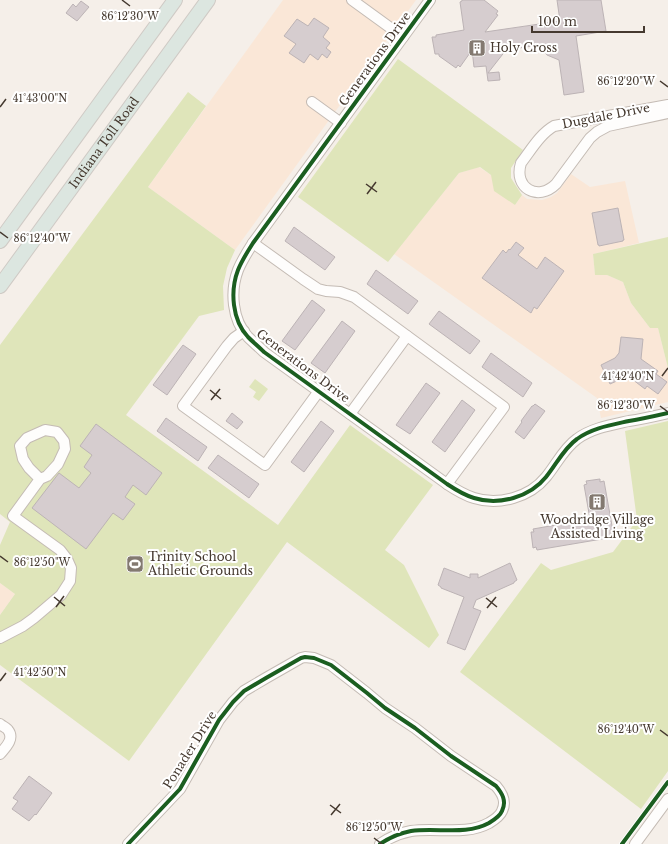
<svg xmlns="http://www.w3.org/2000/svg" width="668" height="844" font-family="'Libre Baskerville',serif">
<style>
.built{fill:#fae7d7}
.green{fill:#dfe5ba}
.building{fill:#d6cdcf;stroke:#bcb3b5}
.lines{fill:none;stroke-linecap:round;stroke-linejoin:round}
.minor-casing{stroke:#c4bbb4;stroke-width:12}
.highway-casing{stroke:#cfcac5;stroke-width:16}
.minor{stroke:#fefdfc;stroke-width:10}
.highway{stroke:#dce6e0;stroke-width:14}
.cycleway-casing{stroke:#fff;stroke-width:6}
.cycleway{stroke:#1b5e20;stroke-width:4}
.ticks{fill:none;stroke:#45392f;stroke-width:1.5}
.labels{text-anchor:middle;stroke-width:4;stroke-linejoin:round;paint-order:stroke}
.poi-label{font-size:12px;fill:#45392f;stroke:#fff;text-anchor:start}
.street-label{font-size:12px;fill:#45392f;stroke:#fff}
.ticks-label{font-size:10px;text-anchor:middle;fill:#45392f;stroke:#fff;stroke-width:4;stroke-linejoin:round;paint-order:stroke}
</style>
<rect width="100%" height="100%" fill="#f5efe9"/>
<g class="built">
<path d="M283,0H416L235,250L148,187Z"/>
<path d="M479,167L491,175L515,205L522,195L527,199L542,200L551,197L557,193L571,174L590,187L625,181L639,243L593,254L595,275H607L623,282L631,303L650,328H658L668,368V402L601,418L597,398L394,254L459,173Z"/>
<path d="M0,583L15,594L0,615Z"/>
</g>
<g class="green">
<path d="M398,59L523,150L511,168V178L522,195L515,205L494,191L491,175L480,167L459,173L388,262L298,197Z"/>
<path d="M188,92L206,106L148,187L235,250L227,268L223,286L224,310L199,316L126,415L278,525L350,425L433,485L385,550L404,565L439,635L429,648L287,542L129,761L0,665V615L15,594L0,583V545L10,522L0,514V345Z"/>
<path d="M668,237V368L658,328H650L631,303L623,282L607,275H595L593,254Z"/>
<path d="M255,379L268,389L259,401L253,397L256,392L249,387Z"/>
<path d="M668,421V771L641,809L460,672L541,563L551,570L613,552L637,520L625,431Z"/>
</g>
<g class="building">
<path d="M462,0H484L498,11L496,14L498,15L485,32L560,21L557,0H601L606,31L576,36L584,92L564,95L559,60L547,55L539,45L506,50L488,73L499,72L500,80L488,81L486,66L474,67L472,50L460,67L458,65L456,68L439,56V54H435L432,37H436V35L464,30L460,2L462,1Z"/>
<path d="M81,1L89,7L77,21L66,13L73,4L76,7Z"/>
<path d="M314,18L329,28L323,37L330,43L326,48L331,52L327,58L322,54L318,60L310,54L304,63L289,53L296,44L284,36L297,19L308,26Z"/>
<path d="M618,208L624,240H623V241L599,246V245H598L592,213Z"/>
<path d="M294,227L335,257L325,270L285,241Z"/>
<path d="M516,242L524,248L518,255L537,269L545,257L564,271L537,309L534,307L531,313L482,278L503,250L506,253L509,249L510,250Z"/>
<path d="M376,270L418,301L408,314L367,284Z"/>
<path d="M312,300L325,310L295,350L282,341Z"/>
<path d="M439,311L480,341L470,354L429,324Z"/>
<path d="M342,321L355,331L325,373L311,363Z"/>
<path d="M621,337L643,339L641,359L658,371L656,374L667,382L658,394L647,386L645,389L628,376L610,384L601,365L615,358L619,353Z"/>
<path d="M183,345L196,354L167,395L153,385Z"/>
<path d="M491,353L532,383L523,397L482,367Z"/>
<path d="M426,383L440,393L410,434L396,425Z"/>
<path d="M462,400L475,410L445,452L432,442Z"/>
<path d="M535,404L545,411L524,439L515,432L522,422L521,421L532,406H533Z"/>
<path d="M232,413L243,422L237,429L226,421Z"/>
<path d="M166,418L207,447L198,461L157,431Z"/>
<path d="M321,421L334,431L304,472L291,462Z"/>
<path d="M96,424L162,473L146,495L133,485L125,497L135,504L123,520L113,513L86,549L32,508L59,473L79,488L91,473L84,467L92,455L80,446Z"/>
<path d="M218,455L259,484L249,498L208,468Z"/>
<path d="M600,479V482L604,481L614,537L537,550L536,547L533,548L531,532H534L533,529L590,519L584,485L587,484L586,481Z"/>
<path d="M510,563L517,580L514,582V583L476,600L473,608L481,611L465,650L447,643L464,597L441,588V587L438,585L444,568L470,578V574H478V578Z"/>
<path d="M29,776L52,793L36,815L35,814L29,821L12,809L18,801L13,798Z"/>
</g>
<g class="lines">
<defs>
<g id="minor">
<path d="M352,0L403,37"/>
<path d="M430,0L253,243C248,251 242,260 238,270C230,291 232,320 248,337C253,342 259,347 264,352L447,484C456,490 464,495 474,498C499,506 530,497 546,477C556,465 564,448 577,439C592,428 611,425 629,421C642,419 655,416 668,413"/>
<path d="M312,102L341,123"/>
<path d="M668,105L554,126C540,134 531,150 521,163C513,188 538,202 556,184L590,138L597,132L608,126L668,113"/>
<path d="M253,243L303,279L318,289L326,291L340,292L354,297L504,407L447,484"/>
<path d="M244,331L234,338L227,346L183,406L265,465L319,391"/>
<path d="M350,414L407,336"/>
<path d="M0,638L23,626L34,618L61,595L70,581L71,568L67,559L60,550L13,516L40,479L47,476L58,464L65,449L64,441L57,432L45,430L27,438L20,446L23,459L29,468L40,479"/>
<path d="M0,724C2,726 7,728 8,730C15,739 5,748 0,754"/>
<path d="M128,844L180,789L219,720L233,702L244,691L266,678L301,658L305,657L314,658L331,665L367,693L385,708L415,728L451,756L496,786C502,793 507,801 502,811C500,816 494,820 489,823C465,836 437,827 411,831C400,833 389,838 380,844"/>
<path d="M635,844L668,799"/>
</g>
<g id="highway">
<path d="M0,241L175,0"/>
<path id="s1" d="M0,286L208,0"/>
</g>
</defs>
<use href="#minor" class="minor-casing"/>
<use href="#highway" class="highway-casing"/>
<use href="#minor" class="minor"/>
<use href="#highway" class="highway"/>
<defs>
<g id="cycleway">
<path d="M430,0L253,243C248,251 242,260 238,270C230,291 232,320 248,337C253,342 259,347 264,352L447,484C456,490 464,495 474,498C499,506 530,497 546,477C556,465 564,448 577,439C592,428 611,425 629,421C642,419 655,416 668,413"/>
<path d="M128,844L180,789L219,720L233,702L244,691L266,678L301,658L305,657L314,658L331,665L367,693L385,708L415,728L451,756L496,786C502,793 507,801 502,811C500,816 494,820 489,823C465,836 437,827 411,831C400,833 389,838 380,844"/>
<path d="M622,844L668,782"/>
</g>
</defs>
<use href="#cycleway" class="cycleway-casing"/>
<use href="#cycleway" class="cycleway"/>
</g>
<path class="ticks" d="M122,0L130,6M660,81L668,87M0,107L6,99M366,184L377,192M367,194L376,182M0,232L8,238M662,376L668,368M210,390L221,399M211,400L220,389M660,406L668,412M0,556L8,562M54,597L65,606M486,598L497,607M56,607L64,596M487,608L496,597M0,681L6,673M660,730L668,736M330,805L341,813M331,815L340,804M374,838L382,844"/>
<defs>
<symbol id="building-square" viewBox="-11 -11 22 22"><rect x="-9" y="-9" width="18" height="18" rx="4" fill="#837970" stroke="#fff"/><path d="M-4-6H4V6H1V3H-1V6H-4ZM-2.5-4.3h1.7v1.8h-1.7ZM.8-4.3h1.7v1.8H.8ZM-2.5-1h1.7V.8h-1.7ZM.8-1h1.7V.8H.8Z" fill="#fff"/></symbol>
<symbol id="stadium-square" viewBox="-11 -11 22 22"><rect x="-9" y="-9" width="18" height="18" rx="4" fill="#837970" stroke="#fff"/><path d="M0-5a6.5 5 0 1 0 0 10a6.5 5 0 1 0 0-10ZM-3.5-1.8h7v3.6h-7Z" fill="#fff"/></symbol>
</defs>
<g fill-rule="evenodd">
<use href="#building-square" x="467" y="38" width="20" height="20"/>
<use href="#building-square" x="587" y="492" width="20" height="20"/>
<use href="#stadium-square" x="125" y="554" width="20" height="20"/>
</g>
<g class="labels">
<g class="poi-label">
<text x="490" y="52">Holy Cross</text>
<text x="597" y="524" text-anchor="middle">Woodridge Village<tspan x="597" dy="14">Assisted Living</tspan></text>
<text x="148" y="561">Trinity School<tspan x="148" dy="14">Athletic Grounds</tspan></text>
</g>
<g class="street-label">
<text transform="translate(375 59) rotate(-54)" y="4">Generations Drive</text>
<text transform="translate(606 116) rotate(-11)" y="4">Dugdale Drive</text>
<text dy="4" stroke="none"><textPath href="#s1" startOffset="177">Indiana Toll Road</textPath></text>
<text transform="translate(303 366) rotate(37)" y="4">Generations Drive</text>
<text transform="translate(190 750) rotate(-58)" y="4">Ponader Drive</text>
</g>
</g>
<g class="ticks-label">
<text x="130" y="20">86°12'30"W</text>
<text x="626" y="85">86°12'20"W</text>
<text x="40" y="102">41°43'00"N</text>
<text x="42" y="242">86°12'40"W</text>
<text x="628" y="380">41°42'40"N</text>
<text x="626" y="409">86°12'30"W</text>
<text x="42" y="566">86°12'50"W</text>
<text x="40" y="676">41°42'50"N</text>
<text x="626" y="733">86°12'40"W</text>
<text x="374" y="831">86°12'50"W</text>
</g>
<path d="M532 26v6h112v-6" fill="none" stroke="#45392f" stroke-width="2"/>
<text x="538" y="26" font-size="12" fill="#45392f" stroke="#ffffff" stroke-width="3" paint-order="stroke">100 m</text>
</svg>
